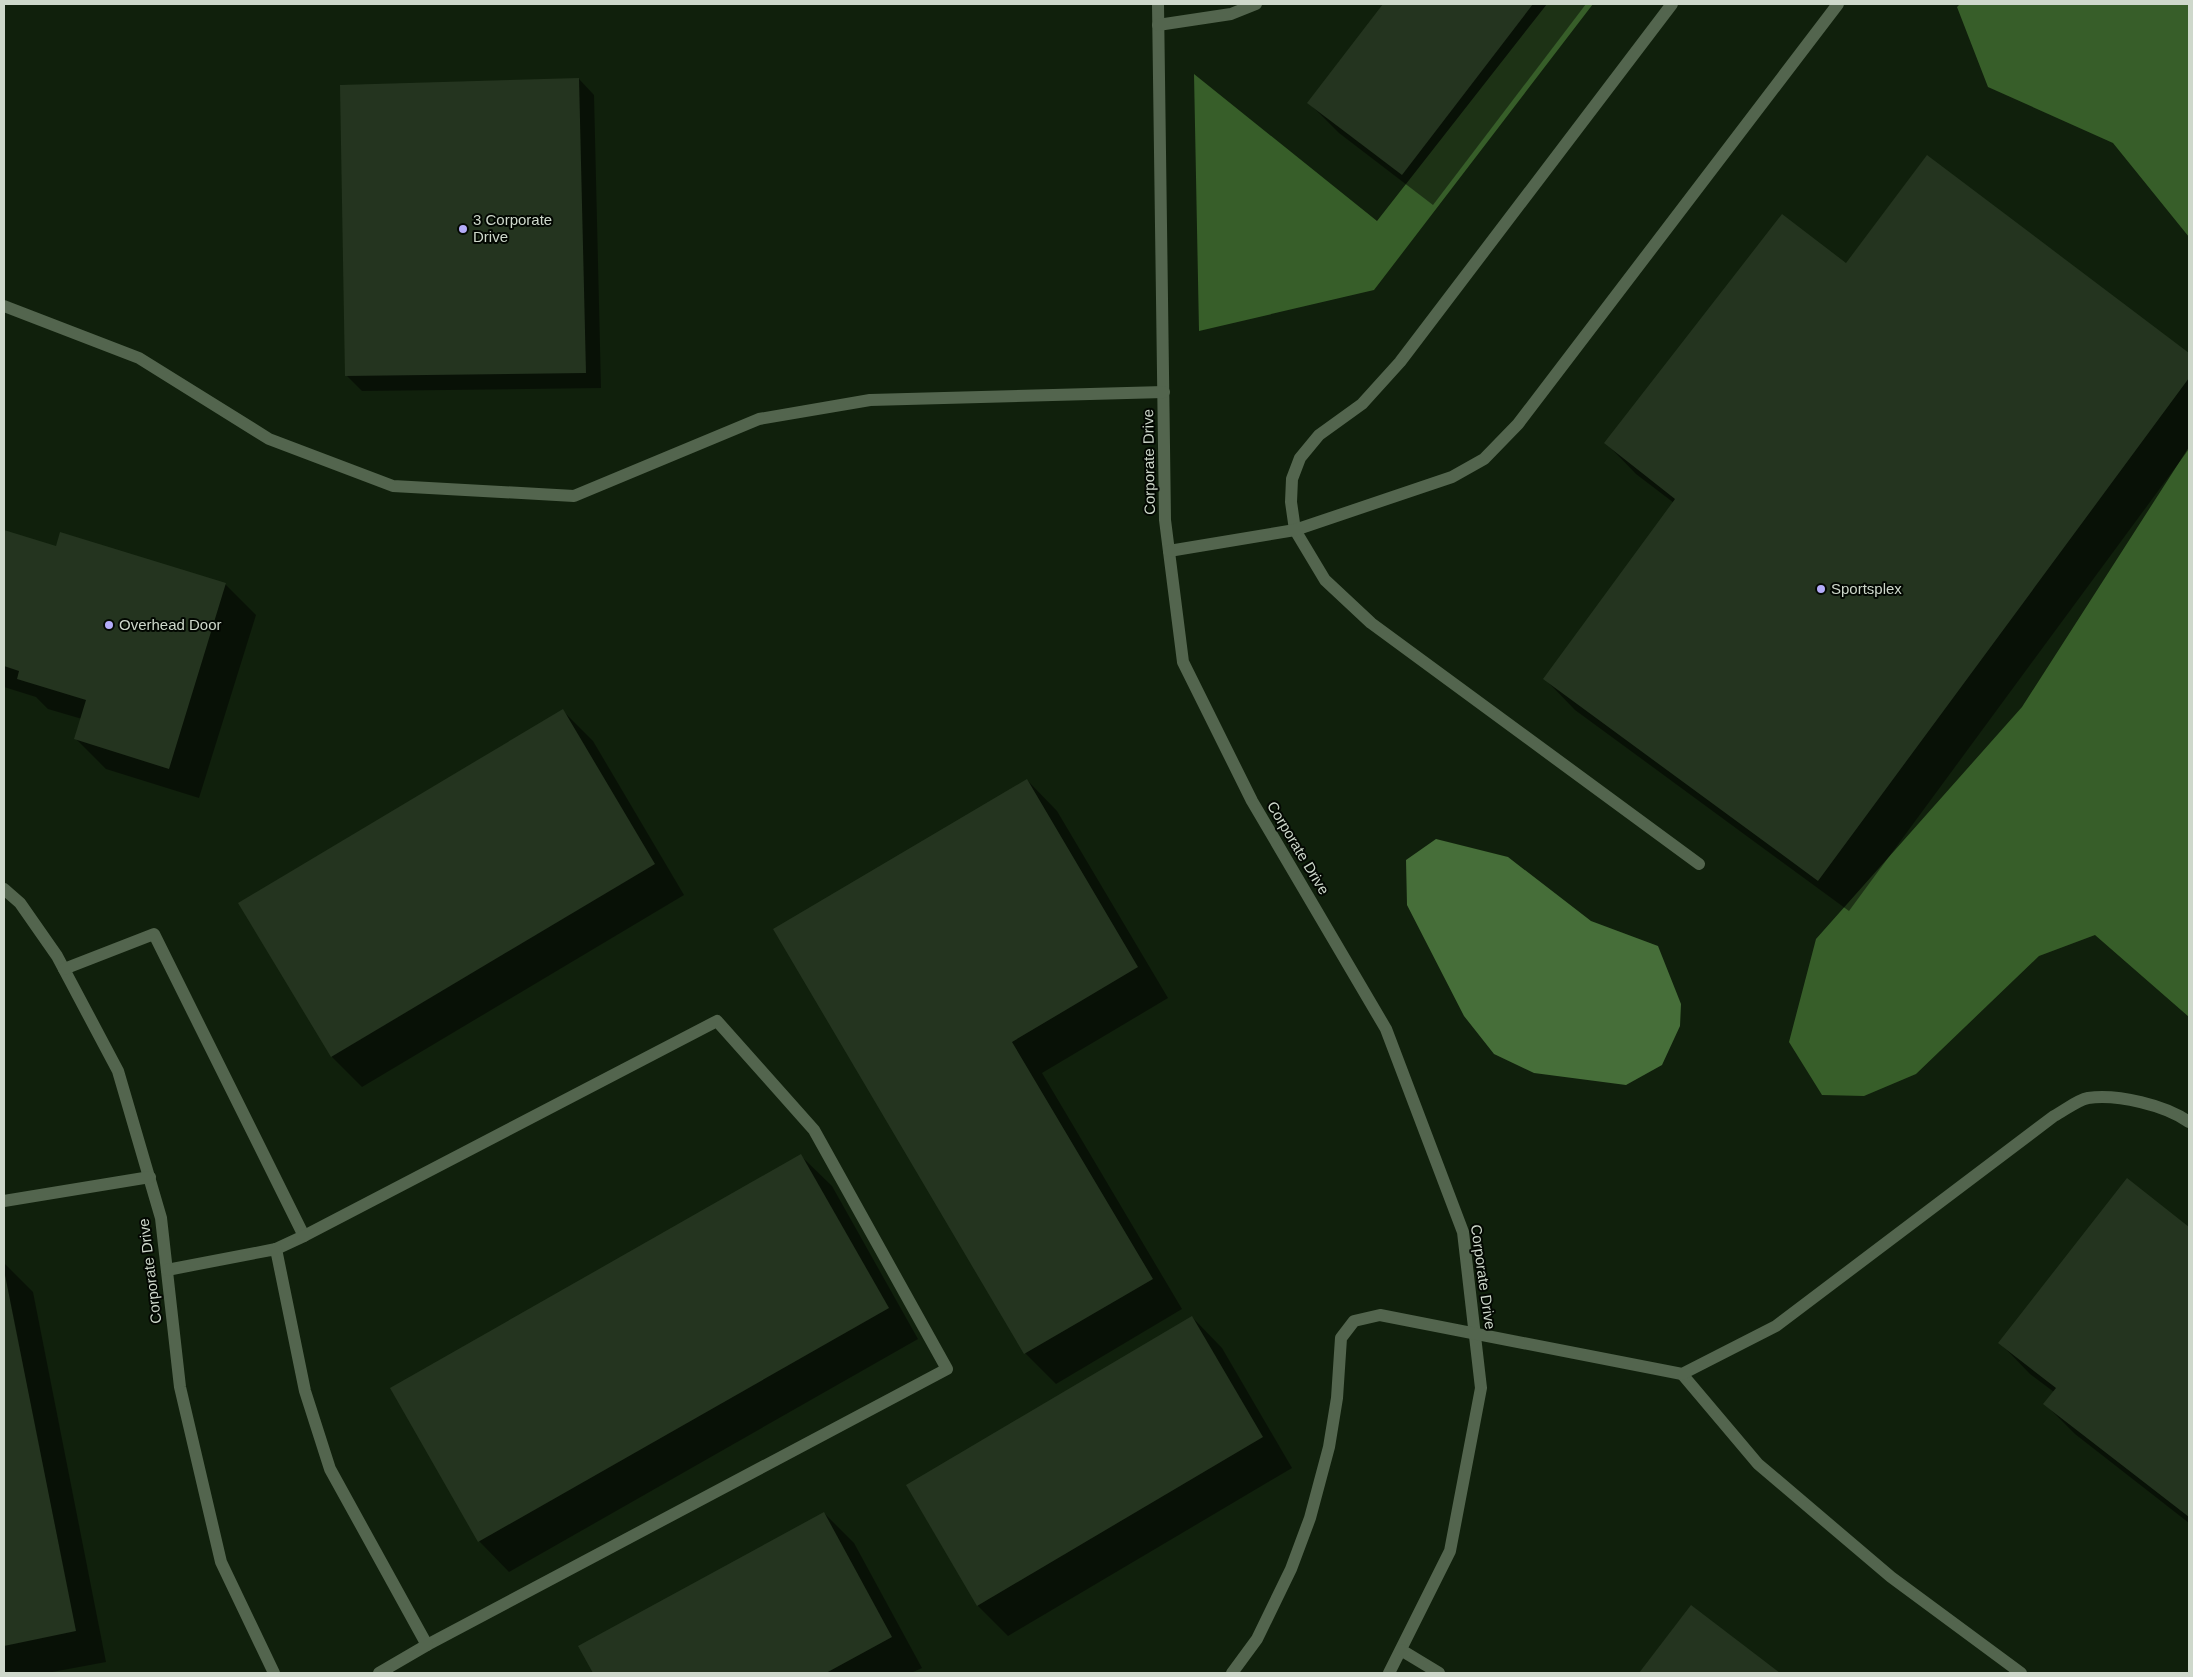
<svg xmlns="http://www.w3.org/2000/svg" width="2193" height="1677" font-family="Helvetica,sans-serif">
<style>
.forest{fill:#375e29}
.water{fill:#466e39}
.shadow{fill:#0007}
.building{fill:#24341f}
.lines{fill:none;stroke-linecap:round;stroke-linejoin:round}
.minor{stroke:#53654e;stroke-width:12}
.poi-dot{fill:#b4acf9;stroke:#030802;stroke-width:2}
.labels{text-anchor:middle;stroke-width:4;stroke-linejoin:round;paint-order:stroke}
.poi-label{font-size:15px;fill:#ced8cb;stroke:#030802;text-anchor:start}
.street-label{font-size:15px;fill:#ced8cb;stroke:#030802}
</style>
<rect width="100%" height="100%" fill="#10200c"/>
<g class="forest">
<path d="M1547,4H1593L1374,290L1199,331L1194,74L1377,221Z"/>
<path d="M1960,4H2189V237L2113,143L1988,87L1957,7Z"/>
<path d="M2189,447V1017L2095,935L2039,956L1916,1074L1864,1096L1822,1095L1789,1042L1816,939L2022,707Z"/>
</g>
<path class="water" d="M1436,839L1508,857L1591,921L1658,946L1681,1004L1680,1026L1662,1065L1626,1085L1534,1073L1494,1054L1464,1016L1407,905L1406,860Z"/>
<g class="shadow">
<path d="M1384,4H1586L1433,205L1339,133L1309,103Z"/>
<path d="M579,79L594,95L601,388L362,391L347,376Z"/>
<path d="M1927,156L2189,354V449L1849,911L1575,710L1545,679L1674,503L1636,474L1606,443L1846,265Z"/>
<path d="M4,531L57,548L225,584L256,615L199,798L106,769L76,739L82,719L48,709L36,697L4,687Z"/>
<path d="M563,711L593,741L684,895L362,1087L332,1057L240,903Z"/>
<path d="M1027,780L1057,811L1168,998L1042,1073L1182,1309L1056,1384L1025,1353L775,929Z"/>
<path d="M801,1156L832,1186L918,1339L509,1572L479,1541Z"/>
<path d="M2127,1180L2189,1228V1523L2075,1434L2045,1404L2054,1392L2030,1374L2000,1343Z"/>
<path d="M4,1263L33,1292L106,1662L47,1673H4Z"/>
<path d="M1192,1317L1222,1348L1292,1468L1008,1636L978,1606L907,1486Z"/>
<path d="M824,1513L854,1543L922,1668L911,1673H594L580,1646Z"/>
<path d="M1692,1607L1778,1673H1640Z"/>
</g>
<g class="building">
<path d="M1383,4H1533L1402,175L1307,103Z"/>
<path d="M579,78L586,373L345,376L340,85Z"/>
<path d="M1927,155L2189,353V378L1818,881L1543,679L1675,499L1604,443L1782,214L1846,263Z"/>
<path d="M4,530L56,546L60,532L226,583L169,769L74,739L86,700L17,679L19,671L4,666Z"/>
<path d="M563,709L655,864L331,1057L238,903Z"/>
<path d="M1027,779L1138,967L1012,1042L1153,1279L1024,1354L773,929Z"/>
<path d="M801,1154L889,1308L478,1542L390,1388Z"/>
<path d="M2127,1178L2189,1227V1517L2043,1404L2056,1388L1998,1343Z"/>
<path d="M4,1270L76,1631L4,1646Z"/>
<path d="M1192,1316L1263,1437L977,1606L906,1485Z"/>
<path d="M824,1512L892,1637L826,1673H593L578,1646Z"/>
<path d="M1691,1605L1780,1673H1639Z"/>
</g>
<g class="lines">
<g class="minor">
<path d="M1158,4L1165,520L1183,662L1252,801L1386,1029L1463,1232L1481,1388L1450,1551L1389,1673"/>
<path d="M1672,4L1400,362L1362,404L1319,435L1300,458L1292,479L1291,502L1295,530L1325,580L1371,623L1699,864"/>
<path d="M1158,25L1231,14L1256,4"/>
<path d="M4,306L139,358L269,439L393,486L574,496L759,419L870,400L1164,392"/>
<path d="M1169,551L1295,530L1452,477L1484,459L1518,424L1838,4"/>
<path d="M4,889L20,903L57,956L118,1071L161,1218L180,1387L221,1562L274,1673"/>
<path d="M64,969L154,934L304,1236"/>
<path d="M4,1201L150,1177"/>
<path d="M276,1249L304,1236L717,1021L814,1130L947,1369L427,1645"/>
<path d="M167,1270L276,1249L305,1391L330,1469L427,1645L379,1673"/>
<path d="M1682,1374L1758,1464L1891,1577L2021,1673"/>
<path d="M1401,1650L1439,1673"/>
<path d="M1232,1673L1257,1639L1291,1569L1310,1518L1329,1447L1337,1398L1341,1338L1354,1321L1380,1315L1682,1374L1776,1326L2054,1116C2064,1111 2077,1100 2088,1098C2118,1094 2165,1105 2189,1122"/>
</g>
</g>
<g class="poi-dot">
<circle cx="463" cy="229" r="5"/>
<circle cx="1821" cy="589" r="5"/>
<circle cx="109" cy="625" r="5"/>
</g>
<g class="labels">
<g class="poi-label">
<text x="473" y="225">3 Corporate<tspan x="473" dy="17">Drive</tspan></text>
<text x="1831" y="594">Sportsplex</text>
<text x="119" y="630">Overhead Door</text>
</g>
<g class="street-label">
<text transform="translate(1149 462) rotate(-91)" y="5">Corporate Drive</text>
<text transform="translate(1298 848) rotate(59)" y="5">Corporate Drive</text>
<text transform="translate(150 1271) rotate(-97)" y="5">Corporate Drive</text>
<text transform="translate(1483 1277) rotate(82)" y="5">Corporate Drive</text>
</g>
</g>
<rect width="2193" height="1677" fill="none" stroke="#ced8cb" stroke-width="10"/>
</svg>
